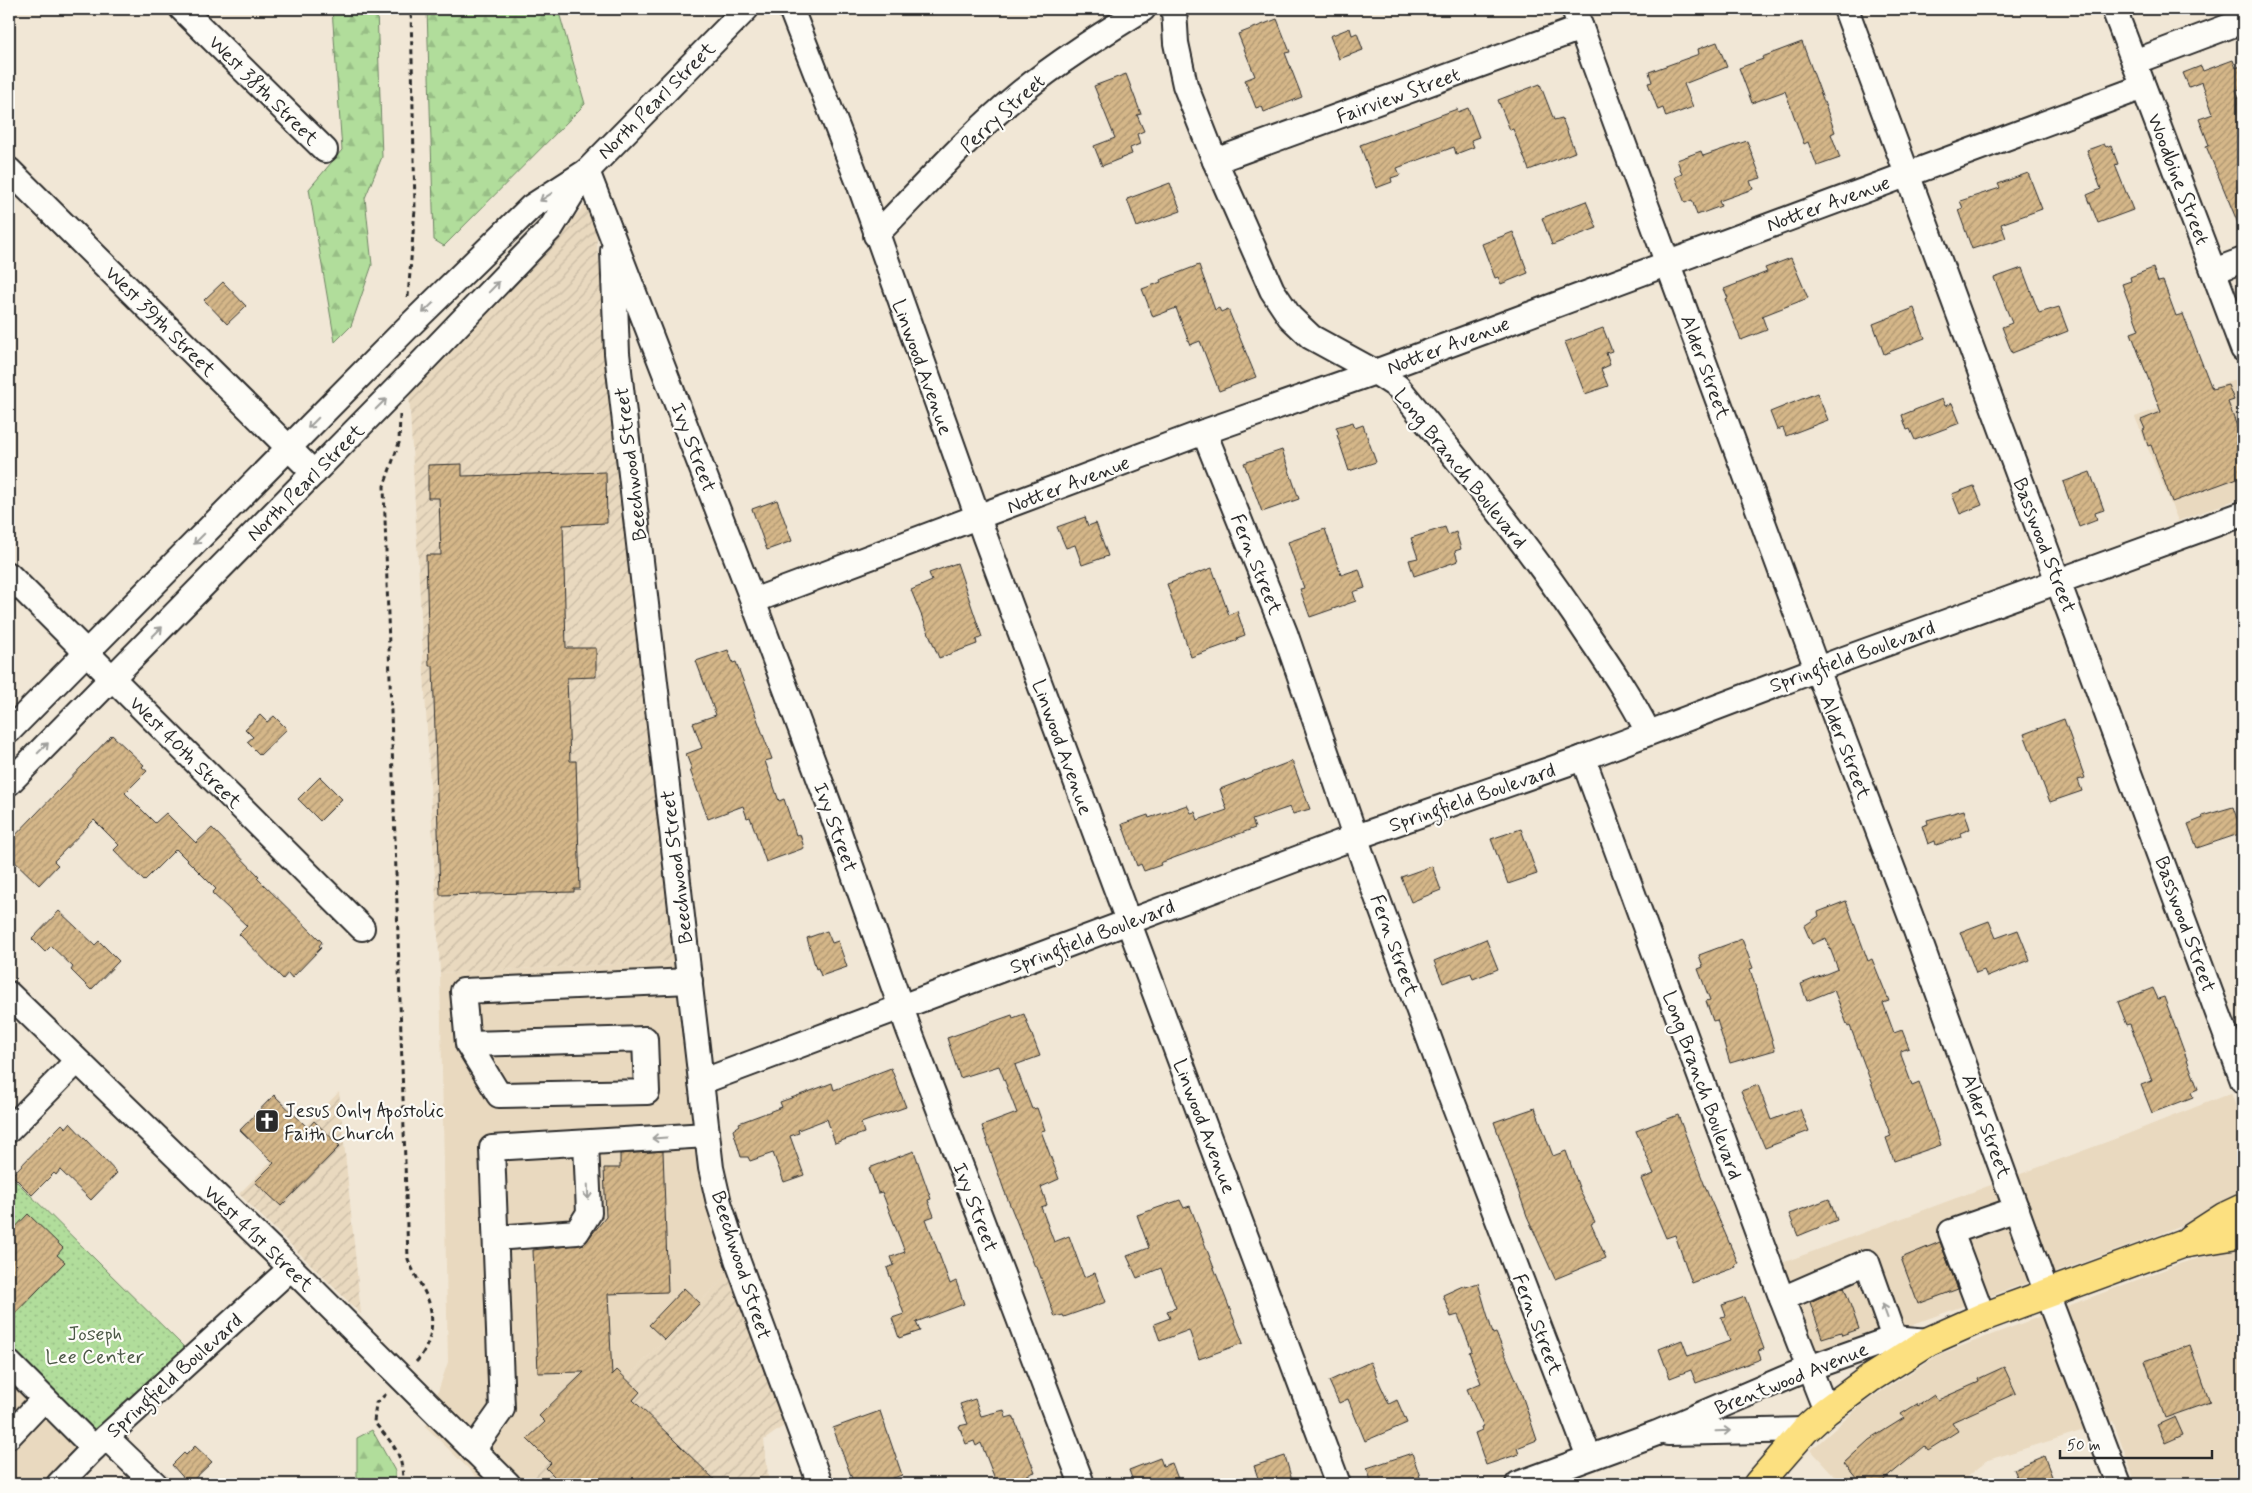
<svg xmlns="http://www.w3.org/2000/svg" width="2252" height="1493" font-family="Mynerve,sans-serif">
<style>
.built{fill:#e9d9bf}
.industrial{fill:url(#industrial-furrows)}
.forest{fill:url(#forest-firs);stroke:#6e8463}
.park{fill:url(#park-dots);stroke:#6e8463}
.building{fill:url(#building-hatch);stroke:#2b2b2b}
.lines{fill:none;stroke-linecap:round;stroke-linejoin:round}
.minor-casing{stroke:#2b2b2b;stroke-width:28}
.major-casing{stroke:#2b2b2b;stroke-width:31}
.path{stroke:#2b2b2b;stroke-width:3;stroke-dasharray:5 4;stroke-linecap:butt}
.minor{stroke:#fdfcf7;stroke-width:24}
.major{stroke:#fce080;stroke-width:28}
.oneway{stroke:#9e9e9b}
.labels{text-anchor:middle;stroke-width:4.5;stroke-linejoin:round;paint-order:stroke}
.street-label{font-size:20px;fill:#2b2b2b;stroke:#fdfcf7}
.poi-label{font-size:20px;fill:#2b2b2b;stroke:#fdfcf7;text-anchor:start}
.park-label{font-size:20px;fill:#4c5847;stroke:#fdfcf7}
</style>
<defs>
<pattern id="industrial-furrows" width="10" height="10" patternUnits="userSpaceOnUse" patternTransform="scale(1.25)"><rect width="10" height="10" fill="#e9d9bf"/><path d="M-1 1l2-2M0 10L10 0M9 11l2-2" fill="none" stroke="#c8baa4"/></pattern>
<pattern id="forest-firs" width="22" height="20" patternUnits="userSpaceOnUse" patternTransform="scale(1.25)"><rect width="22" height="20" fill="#b1dd9b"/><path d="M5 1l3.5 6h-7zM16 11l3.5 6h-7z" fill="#98be86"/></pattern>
<pattern id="park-dots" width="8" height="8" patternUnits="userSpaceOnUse" patternTransform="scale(1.25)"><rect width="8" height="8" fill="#b1dd9b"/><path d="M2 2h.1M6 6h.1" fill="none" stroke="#98be86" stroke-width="1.8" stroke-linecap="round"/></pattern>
<pattern id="building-hatch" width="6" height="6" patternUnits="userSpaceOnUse" patternTransform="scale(1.25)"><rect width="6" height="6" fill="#d5b789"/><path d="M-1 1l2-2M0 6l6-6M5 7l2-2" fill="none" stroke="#ad9570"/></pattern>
</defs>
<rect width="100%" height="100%" fill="#f1e7d6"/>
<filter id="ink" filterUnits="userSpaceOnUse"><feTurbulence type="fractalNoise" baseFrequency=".02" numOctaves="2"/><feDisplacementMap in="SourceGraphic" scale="10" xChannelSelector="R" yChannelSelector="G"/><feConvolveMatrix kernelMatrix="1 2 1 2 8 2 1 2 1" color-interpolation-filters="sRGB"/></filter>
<g filter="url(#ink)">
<g class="built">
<path d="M2242,377L2243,497L2178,521L2135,417Z"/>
<path d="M676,961L730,1271L527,1484H484L426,1427L448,1362L440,973Z"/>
<path d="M2231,1093L2243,1125V1193L2209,1213L2156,1236L1817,1359L1782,1263L2120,1137Z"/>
<path d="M2243,1246V1484H2136L2113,1421L1988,1460L1959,1484H1842L1811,1450L1865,1402L1938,1355L2182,1263Z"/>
<path d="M9,1346L99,1435L47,1484H9Z"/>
</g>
<g class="industrial">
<path d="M592,198L676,961L440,973L409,392Z"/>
<path d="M339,1092L361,1314L239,1194Z"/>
<path d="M730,1271L788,1423L764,1440L769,1484H527Z"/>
</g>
<g class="forest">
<path d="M332,9H377L382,157L365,198L372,265L351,326L335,342L309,189L342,150Z"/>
<path d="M427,9H558L585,104L444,246L434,240Z"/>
<path d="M372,1430L395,1471V1484H357V1438Z"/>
</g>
<path class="park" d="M9,1174L187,1350L99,1435L9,1346Z"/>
<g class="building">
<path d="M1277,19L1290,52L1285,53L1302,97L1264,112L1262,106L1256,108L1245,80L1255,76L1238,34Z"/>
<path d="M1350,28L1352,35L1357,33L1363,50L1339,59L1330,36Z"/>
<path d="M1717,42L1727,67L1684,84L1693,107L1666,117L1663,108L1658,110L1648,83L1652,82L1649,72L1699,54L1698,49Z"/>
<path d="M1802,42L1835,132L1831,134L1840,158L1817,166L1808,142L1804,144L1785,91L1752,103L1739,68L1763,59L1762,57Z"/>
<path d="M2233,60L2236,68L2243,65V88L2236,90L2243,110L2242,233L2206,146L2209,145L2199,119L2213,114L2202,82L2189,87L2183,73L2201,66L2203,71Z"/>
<path d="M1126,74L1141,114L1137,115L1144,131L1137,134L1140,144L1130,148L1132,154L1102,166L1094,146L1115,138L1094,86Z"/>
<path d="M1540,84L1554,120L1562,118L1575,152L1529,170L1513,129L1510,130L1498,100Z"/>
<path d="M1468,108L1479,137L1471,140L1474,147L1456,154L1454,147L1397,168L1400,175L1391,178L1392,182L1376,188L1360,145L1457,109L1458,112Z"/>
<path d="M1747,141L1761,178L1750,181L1753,189L1719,201L1721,206L1697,215L1692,200L1685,203L1675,177L1682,174L1677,160L1701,151L1703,156Z"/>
<path d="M2104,144L2106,147L2111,145L2118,164L2115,165L2133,210L2098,223L2087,195L2101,189L2087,150Z"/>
<path d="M2028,173L2042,209L2001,224L2006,238L1972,249L1958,210L1963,208L1960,201L2000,188L1998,184Z"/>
<path d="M1170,183L1181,211L1137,227L1127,199Z"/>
<path d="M1586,201L1597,228L1552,245L1542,218Z"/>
<path d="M1513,232L1528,273L1501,284L1498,277L1495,278L1482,244Z"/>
<path d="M1791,258L1808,298L1762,316L1767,330L1741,340L1725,299L1728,298L1724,289L1767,272L1765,268Z"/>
<path d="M1199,265L1215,310L1219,308L1221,312L1228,309L1256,377L1219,391L1200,341L1190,345L1176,308L1153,317L1142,289L1161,282L1160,280Z"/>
<path d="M2022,268L2039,313L2059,307L2068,331L2012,353L2002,327L2012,323L1994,278Z"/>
<path d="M2153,268L2158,282L2163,281L2176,316L2183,314L2212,389L2228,385L2234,400L2228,402L2243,443V476L2172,502L2151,445L2148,446L2143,430L2145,429L2141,420L2161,412L2131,333L2139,330L2122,284L2131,281L2130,277Z"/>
<path d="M223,282L246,306L227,324L204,300Z"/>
<path d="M1914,308L1925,338L1884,354L1873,324Z"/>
<path d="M1603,328L1612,351L1606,353L1610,365L1601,369L1608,386L1585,394L1565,342Z"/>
<path d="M1817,393L1828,420L1786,436L1783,428L1777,430L1770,412Z"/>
<path d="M1942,399L1945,406L1952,403L1960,423L1915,440L1910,429L1907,430L1902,415Z"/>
<path d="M1353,422L1355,428L1363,425L1376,462L1349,471L1337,435L1339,434L1336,427Z"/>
<path d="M1282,450L1299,499L1262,512L1244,463Z"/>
<path d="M462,464V476L606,472L607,523L563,525L566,648H596V677L567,678L570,761H576L580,889H574V892L440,895L433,666H429L426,555H441L439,498H428V465Z"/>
<path d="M2090,472L2104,510L2095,513L2097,520L2079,527L2063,482Z"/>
<path d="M1974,486L1982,505L1960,514L1952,494Z"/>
<path d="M777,500L792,541L767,550L752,509Z"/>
<path d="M1085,517L1088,526L1096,523L1108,556L1082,565L1075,545L1066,548L1057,527Z"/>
<path d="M1445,527L1448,535L1456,532L1461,549L1455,551L1458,561L1414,576L1409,560L1418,558L1411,538Z"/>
<path d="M1325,529L1341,575L1359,569L1365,588L1353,592L1356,601L1310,617L1300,589L1304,588L1288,542Z"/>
<path d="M957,563L982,637L976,640L977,644L939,658L911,590L932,581L929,573Z"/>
<path d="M1212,568L1229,615L1237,611L1245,635L1237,638L1238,640L1191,657L1167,584Z"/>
<path d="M728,650L733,663L736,662L772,759L765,761L779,801L784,799L796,835L800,834L804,848L766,862L750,817L747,818L743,806L708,819L690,770H692L686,754L702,748L693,723L716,715L696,661Z"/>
<path d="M260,715L267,722L274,716L287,729L260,755L247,742L253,737L245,729Z"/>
<path d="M2064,719L2085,778L2078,780L2082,791L2050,802L2024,734Z"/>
<path d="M112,735L144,765L142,767L147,771L125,793L155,823L166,813L196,843L212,828L259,876L257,878L322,942L319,946L321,948L292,978L288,973L283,979L239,934L247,926L212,893L216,889L176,849L144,881L114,850L119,845L94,820L54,861L58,865L39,885L9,856V842Z"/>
<path d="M1292,761L1310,809L1293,814L1290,807L1252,820L1255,828L1160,863L1161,865L1144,871L1141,864L1137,866L1122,824L1148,815L1149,818L1187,805L1191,813L1195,812L1198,820L1227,810L1220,789Z"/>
<path d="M320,777L342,799L320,821L298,799Z"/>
<path d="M2233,807L2242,833L2197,848L2188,824L2203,818L2202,816Z"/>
<path d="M1964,810L1970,829L1960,833L1961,837L1936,845L1935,841L1928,844L1922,826L1928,824L1927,820Z"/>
<path d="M1521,829L1537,874L1508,884L1491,839Z"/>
<path d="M1432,866L1441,890L1411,902L1401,877Z"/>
<path d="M1846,901L1868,961L1872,959L1889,1001L1883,1003L1894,1033L1902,1030L1909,1048L1901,1051V1055L1912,1085L1919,1082L1941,1145L1894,1161L1886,1138L1891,1136L1850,1026L1848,1027L1834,990L1807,1001L1801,984L1838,969L1826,938L1812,944L1804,926L1819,916L1818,912Z"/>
<path d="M59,911L95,945L99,941L119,961L91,990L71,970L73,967L51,946L45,952L32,939Z"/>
<path d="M1989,921L1996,938L2018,930L2030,960L1987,977L1984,970L1976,973L1960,932Z"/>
<path d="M827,931L832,943L838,941L847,967L821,976L818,968L816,969L807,938Z"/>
<path d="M1486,939L1498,969L1473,979L1471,973L1443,983L1434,961Z"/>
<path d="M1742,939L1753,968L1750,969L1775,1050L1730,1063L1717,1020L1713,1021L1706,1001L1710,1000L1698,969L1703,967L1699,955Z"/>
<path d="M2153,988L2158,999L2164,997L2198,1089L2191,1092L2193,1097L2152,1113L2141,1085L2152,1081L2130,1024L2127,1025L2118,1002Z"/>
<path d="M1024,1014L1040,1056L1015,1065L1032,1109L1037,1108L1045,1130L1041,1131L1059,1179L1041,1187L1047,1205L1041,1207L1054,1242L1069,1236L1084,1277L1095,1273L1106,1302L1064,1317L1063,1315L1055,1317L1037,1267H1035L1004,1190L982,1126L1017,1113L999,1066L960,1078L947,1038L1012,1015L1013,1018Z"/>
<path d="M891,1068L906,1107L861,1123L864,1133L835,1143L827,1119L798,1130L799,1133L790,1136L804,1175L784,1182L773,1153L750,1161L748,1157H741L733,1130L740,1125L739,1123L782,1107L780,1102L808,1092L832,1083L834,1090Z"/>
<path d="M1758,1085L1771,1120L1800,1109L1809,1131L1765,1148L1741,1091Z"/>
<path d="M274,1095L308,1128L314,1121L340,1146L281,1206L255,1182L274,1163L240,1130Z"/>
<path d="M1535,1108L1553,1156L1566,1151L1581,1193L1595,1222L1591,1224L1606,1258L1555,1279L1527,1216L1494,1122Z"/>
<path d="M1678,1115L1708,1194L1738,1263L1735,1264L1736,1267L1692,1283L1675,1235L1666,1238L1641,1179L1654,1174L1636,1131Z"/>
<path d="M70,1123L117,1173L91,1200L60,1170L56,1175L54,1173L32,1195L12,1175L62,1124L66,1128Z"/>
<path d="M663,1151L668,1292L608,1294L612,1375L617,1370L640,1392L633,1400L719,1484H562L546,1468L551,1463L527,1439L545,1422L539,1416L584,1372L538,1373L533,1250L584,1244L606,1217L604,1168H620V1154Z"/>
<path d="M914,1151L931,1199L928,1200L934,1216L926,1219L950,1284L956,1281L964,1304L916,1322L920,1331L899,1338L892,1318L904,1314L887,1268L894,1265L891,1257L905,1252L882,1192L878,1193L869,1168Z"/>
<path d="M1829,1199L1837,1220L1798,1236L1789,1214Z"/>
<path d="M1180,1200L1184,1208L1190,1206L1243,1343L1199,1359L1189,1330L1160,1341L1154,1324L1170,1318L1167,1311L1176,1308L1161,1268L1137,1278L1127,1256L1149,1248L1137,1215Z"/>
<path d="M28,1214L63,1248L57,1255L65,1262L9,1320V1234Z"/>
<path d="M1940,1242L1958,1289L1918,1304L1901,1258Z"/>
<path d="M1478,1283L1493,1334L1496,1333L1519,1386L1537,1440L1517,1448L1519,1454L1486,1465L1475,1433L1482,1430L1481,1427L1483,1426L1467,1389L1481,1383L1469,1352L1472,1351L1458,1315L1451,1317L1443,1295L1465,1285L1466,1287Z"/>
<path d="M1844,1287L1859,1329L1842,1335L1841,1332L1822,1338L1810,1302Z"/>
<path d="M684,1288L700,1303L665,1340L649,1325Z"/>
<path d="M1745,1297L1764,1349L1758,1351L1761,1359L1696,1383L1691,1370L1670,1378L1659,1349L1682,1340L1688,1356L1730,1341L1721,1317L1726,1316L1722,1305Z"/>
<path d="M2190,1345L2210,1402L2165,1418L2145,1361Z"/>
<path d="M1370,1362L1389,1404L1397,1400L1407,1423L1365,1441L1348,1399L1339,1403L1329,1381Z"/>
<path d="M2004,1367L2016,1393L1952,1422L1958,1431L1928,1450L1925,1446L1879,1484H1861L1844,1463L1869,1440L1904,1418L1901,1414L1917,1404L1918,1406L1934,1395L1938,1400L1979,1382L1978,1379Z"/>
<path d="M975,1399L981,1416L1004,1410L1006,1418L1013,1416L1035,1472L1027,1475L1030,1484H997L981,1443L976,1446L974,1441L966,1444L959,1426L968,1424L960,1404Z"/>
<path d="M880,1411L902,1475L876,1484H854L833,1428Z"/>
<path d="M2175,1417L2183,1435L2165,1443L2157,1425Z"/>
<path d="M195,1446L212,1462L189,1484L172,1465L184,1453L186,1455Z"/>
<path d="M1412,1453L1420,1477L1397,1484H1372L1367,1468Z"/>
<path d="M1285,1456L1293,1484H1260L1254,1466Z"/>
<path d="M2044,1456L2055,1484H2019L2013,1469Z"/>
<path d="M1160,1458L1163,1466L1172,1463L1178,1479L1162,1484H1134L1129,1470Z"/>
</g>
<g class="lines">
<defs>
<g id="minor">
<path d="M182,9L325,150"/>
<path d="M791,9L860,186L985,537L1338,1484"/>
<path d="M1174,9L1176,43L1185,85L1215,161L1272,290L1290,317L1311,337L1375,372L1398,387C1464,468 1531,548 1588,635C1610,667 1631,698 1648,732"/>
<path d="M1574,9L1817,669L1915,928L2047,1294L2119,1484"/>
<path d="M1846,9L2243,1081"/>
<path d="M2114,9L2243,349"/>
<path d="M2134,62L2243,21"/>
<path d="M1215,161L1581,28"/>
<path d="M9,170L314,473"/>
<path d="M587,171L753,601L831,810L909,1030L1082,1484"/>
<path d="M876,235C923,187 968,136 1020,93C1058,62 1101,35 1143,9"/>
<path d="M613,251L617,353L711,1168L719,1203L738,1262L820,1484"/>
<path d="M2214,271L2243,260"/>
<path d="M1204,432L1285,633L1364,862L1450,1095L1589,1457"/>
<path d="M9,575L362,928"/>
<path d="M753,601L1204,432L1375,372L2143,87"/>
<path d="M9,731L406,329L531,207L587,171L746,9"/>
<path d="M1583,758L1782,1299L1826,1411"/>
<path d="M9,783L401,384L551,228L583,176"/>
<path d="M9,994L291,1268L508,1484"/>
<path d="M468,1044L499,1095L647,1092L645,1039L468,1044L463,991L690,981"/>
<path d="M701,1082L1339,843L1583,758L1844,659L2243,514"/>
<path d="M9,1130L77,1061"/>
<path d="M496,1238L577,1232L589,1213L586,1143"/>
<path d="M1782,1299L1867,1262L1894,1338L1903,1351"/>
<path d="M1983,1317L1951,1232L2017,1209"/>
<path d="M9,1363L94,1448"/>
<path d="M1668,1433L1805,1430"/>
<path d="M9,1436L44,1399"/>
<path d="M106,1437L155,1484"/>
<path d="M473,1450L502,1409L492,1148L707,1135"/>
<path d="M59,1484L94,1448L291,1268"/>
<path d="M1518,1484L1657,1433L1809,1368L1894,1338L1929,1341"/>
</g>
<g id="major">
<path d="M2190,1239L2224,1217L2243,1208"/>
<path d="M1758,1484L1805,1430L1826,1411L1869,1379L1929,1341L1983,1317L2182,1244L2243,1234"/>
</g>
</defs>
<use href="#minor" class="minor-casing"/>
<use href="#major" class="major-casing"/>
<g class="path">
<path d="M408,297L415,209L411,9"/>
<path d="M400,415L399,443L384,486L408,1259C413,1272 421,1284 427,1297C436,1319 432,1345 416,1362"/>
<path d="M386,1394L376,1403L374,1422C394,1446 403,1452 403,1484"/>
</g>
<use href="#minor" class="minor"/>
<use href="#major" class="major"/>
</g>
<defs><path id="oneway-shaft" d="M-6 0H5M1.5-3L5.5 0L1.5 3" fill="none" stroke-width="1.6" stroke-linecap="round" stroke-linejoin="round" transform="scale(1.25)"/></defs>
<g class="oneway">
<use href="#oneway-shaft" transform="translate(546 197) rotate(147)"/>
<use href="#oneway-shaft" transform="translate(494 287) rotate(-46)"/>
<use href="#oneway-shaft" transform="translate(428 308) rotate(136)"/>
<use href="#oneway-shaft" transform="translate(381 404) rotate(-45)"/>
<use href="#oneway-shaft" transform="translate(313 423) rotate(135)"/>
<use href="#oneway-shaft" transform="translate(199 539) rotate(135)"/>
<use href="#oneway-shaft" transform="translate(157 632) rotate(-45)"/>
<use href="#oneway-shaft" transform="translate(43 748) rotate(-45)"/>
<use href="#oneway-shaft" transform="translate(659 1138) rotate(176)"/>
<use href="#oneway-shaft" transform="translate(588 1192) rotate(88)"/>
<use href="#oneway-shaft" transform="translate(1885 1311) rotate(-110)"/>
<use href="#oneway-shaft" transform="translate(1723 1431) rotate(-2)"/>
</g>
</g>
<defs>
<symbol id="church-square" viewBox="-11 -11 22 22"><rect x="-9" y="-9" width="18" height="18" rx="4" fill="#2b2b2b" stroke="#fdfcf7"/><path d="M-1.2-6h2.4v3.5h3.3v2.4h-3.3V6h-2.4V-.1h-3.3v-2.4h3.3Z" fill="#fff"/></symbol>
</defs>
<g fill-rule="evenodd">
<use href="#church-square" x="253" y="1107" width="28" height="28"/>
</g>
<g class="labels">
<g class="street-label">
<text transform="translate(264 90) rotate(45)" y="7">West 38th Street</text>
<text transform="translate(1398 95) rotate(-20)" y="7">Fairview Street</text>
<text transform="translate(656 100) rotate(-45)" y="7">North Pearl Street</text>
<text transform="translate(1002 113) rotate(-42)" y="7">Perry Street</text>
<text transform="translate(2179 179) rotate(69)" y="7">Woodbine Street</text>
<text transform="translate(1828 203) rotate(-20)" y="7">Notter Avenue</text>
<text transform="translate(161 321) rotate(45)" y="7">West 39th Street</text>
<text transform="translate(1448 345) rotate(-21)" y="7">Notter Avenue</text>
<text transform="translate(923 367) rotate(70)" y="7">Linwood Avenue</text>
<text transform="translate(1706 367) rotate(70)" y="7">Alder Street</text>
<text transform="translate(694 447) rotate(69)" y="7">Ivy Street</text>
<text transform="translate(630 464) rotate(-97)" y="7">Beechwood Street</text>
<text transform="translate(1461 468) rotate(51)" y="7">Long Branch Boulevard</text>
<text transform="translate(305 482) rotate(-45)" y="7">North Pearl Street</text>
<text transform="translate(1068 484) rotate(-21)" y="7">Notter Avenue</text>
<text transform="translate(2045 545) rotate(69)" y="7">Basswood Street</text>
<text transform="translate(1257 564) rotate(68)" y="7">Fern Street</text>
<text transform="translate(1852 656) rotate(-20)" y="7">Springfield Boulevard</text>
<text transform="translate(1063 747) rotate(70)" y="7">Linwood Avenue</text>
<text transform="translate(1846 747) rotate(69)" y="7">Alder Street</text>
<text transform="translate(186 752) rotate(45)" y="7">West 40th Street</text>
<text transform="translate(1472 797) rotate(-19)" y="7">Springfield Boulevard</text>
<text transform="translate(836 827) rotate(70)" y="7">Ivy Street</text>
<text transform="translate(676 867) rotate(-97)" y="7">Beechwood Street</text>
<text transform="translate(2186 924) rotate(70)" y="7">Basswood Street</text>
<text transform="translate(1092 936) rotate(-21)" y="7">Springfield Boulevard</text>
<text transform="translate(1395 945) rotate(70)" y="7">Fern Street</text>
<text transform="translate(1703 1085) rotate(70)" y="7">Long Branch Boulevard</text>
<text transform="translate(1205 1126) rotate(69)" y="7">Linwood Avenue</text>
<text transform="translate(1987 1126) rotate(70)" y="7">Alder Street</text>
<text transform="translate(976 1207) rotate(69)" y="7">Ivy Street</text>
<text transform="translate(259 1238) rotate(44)" y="7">West 41st Street</text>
<text transform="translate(742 1265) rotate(72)" y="7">Beechwood Street</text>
<text transform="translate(1538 1324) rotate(69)" y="7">Fern Street</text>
<text transform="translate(174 1375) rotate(-42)" y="7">Springfield Boulevard</text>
<text transform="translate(1791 1378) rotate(-22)" y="7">Brentwood Avenue</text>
</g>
<g class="poi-label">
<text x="284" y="1117">Jesus Only Apostolic<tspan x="284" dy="23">Faith Church</tspan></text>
</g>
<g class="park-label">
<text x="95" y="1340">Joseph<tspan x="95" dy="23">Lee Center</tspan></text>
</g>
</g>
<rect width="2252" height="1493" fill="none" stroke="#fdfcf7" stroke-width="30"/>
<rect x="15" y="15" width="2222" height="1463" fill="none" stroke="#2b2b2b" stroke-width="2" filter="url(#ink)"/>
<path d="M2060 1450v8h152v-8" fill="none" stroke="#2b2b2b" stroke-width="2.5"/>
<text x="2067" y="1450" font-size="15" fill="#2b2b2b" stroke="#fdfcf7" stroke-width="4" paint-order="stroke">50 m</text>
</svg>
